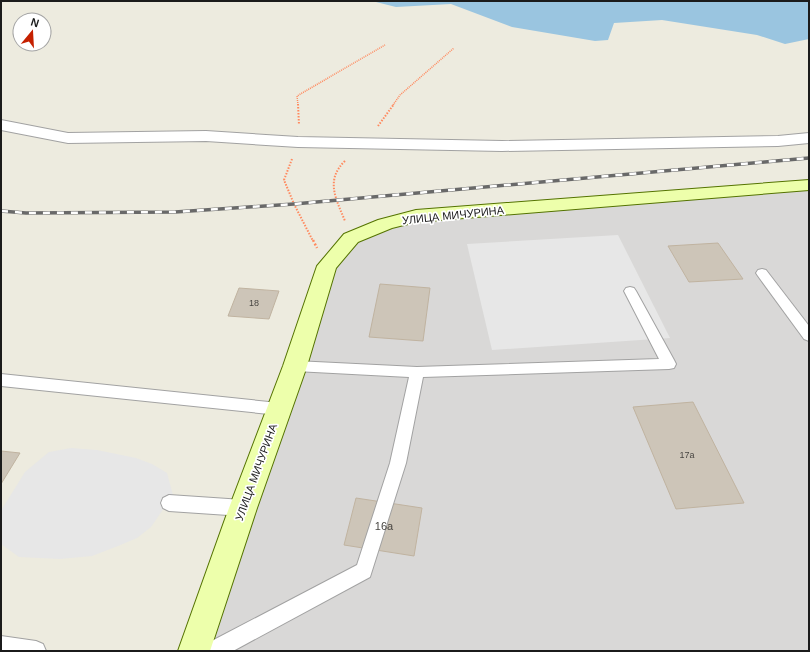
<svg xmlns="http://www.w3.org/2000/svg" width="810" height="652" font-family="Helvetica,sans-serif">
<style>
.residential{fill:#d9d8d7}
.parking{fill:#e7e7e7}
.water{fill:#9ac5e0}
.building{fill:#cdc5b8;stroke:#c0b3a0}
.lines{fill:none;stroke-linecap:round;stroke-linejoin:round}
.lane-casing{stroke:#a2a2a2;stroke-width:2}
.street-casing{stroke:#a2a2a2;stroke-width:2}
.secondary-casing{stroke:#547300;stroke-width:2}
.path-far2{stroke:#ff895e;stroke-width:1.5;stroke-dasharray:1 1;stroke-linecap:butt}
.path-far1{stroke:#ff895e;stroke-width:2;stroke-dasharray:1.5 1.5;stroke-linecap:butt}
.path{stroke:#ff895e;stroke-width:2.5;stroke-dasharray:2 2;stroke-linecap:butt}
.lane{fill:#fff;fill-rule:evenodd}
.street{fill:#fff;fill-rule:evenodd}
.secondary{fill:#edffab;fill-rule:evenodd}
.rail-casing{stroke:#696969;stroke-width:3.5}
.rail{stroke:#fff;stroke-width:2.5;stroke-dasharray:7;stroke-linecap:butt}
.labels{text-anchor:middle;stroke-width:3.5;stroke-linejoin:round;paint-order:stroke}
.number-label{font-size:9px;fill:#484642}
.street-label{font-size:11px;fill:#1b1b1b;stroke:#fff}
.near-number-label{font-size:11px;fill:#484642}
</style>
<rect width="100%" height="100%" fill="#edebdf"/>
<path class="residential" d="M809,185V651H194L327,266L351,238L385,224Z"/>
<g class="parking">
<path d="M618,235L670,338L492,350L467,244Z"/>
<path d="M71,448L97,450L136,458L152,464L167,473L173,495L151,527L137,538L118,546L92,556L60,559L19,557L1,544L2,509L25,472L49,452Z"/>
</g>
<path class="water" d="M372,1H809V39L785,44L757,35L662,20L614,23L608,40L595,41L512,27L451,4L396,7Z"/>
<g class="building">
<path d="M718,243L743,279L689,282L668,246Z"/>
<path d="M380,284L430,288L423,341L369,337Z"/>
<path d="M239,288L279,291L269,319L228,316Z"/>
<path d="M693,402L744,503L676,509L633,407Z"/>
<path d="M1,451L20,453L1,484Z"/>
<path d="M356,498L422,508L414,556L344,545Z"/>
</g>
<g class="lines">
<defs>
<g id="lane">
<path d="M762,269L766,270L809,326V341L804,339L758,276L756,273L758,270Z"/>
<path d="M630,287L634,288L636,291L674,360L676,364L674,368L669,369L423,377L406,463L370,577L233,651H203L206,644L357,565L390,463L409,377L295,371L290,370L288,366L290,362L295,361L417,367L659,359L624,291L626,288Z"/>
<path d="M1,374L279,403L284,405L286,409L284,413L279,415L1,386Z"/>
<path d="M169,495L243,500L249,503L251,508L249,513L243,516L169,511L163,508L161,503L163,498Z"/>
<path d="M1,636L36,641L43,644L46,651H1Z"/>
</g>
<path id="street" d="M1,120L68,133L206,131L298,137L502,141L778,136L809,133V143L778,146L502,151L298,147L206,141L68,143L1,130Z"/>
<path id="secondary" d="M809,180V190L416,222L392,228L358,242L336,268L307,366L257,508L210,651H178L229,508L283,366L317,266L344,234L378,220L416,210Z"/>
</defs>
<use href="#lane" class="lane-casing"/>
<use href="#street" class="street-casing"/>
<use href="#secondary" class="secondary-casing"/>
<g class="path-far2">
<path d="M298,105L297,96L385,45"/>
<path d="M393,105L400,95L454,48"/>
</g>
<g class="path-far1">
<path d="M298,104L299,125"/>
<path d="M378,126L394,104"/>
<path d="M292,159L284,180L294,204L313,241"/>
<path d="M345,161C325,180 336,199 345,221"/>
</g>
<path class="path" d="M313,240L317,248"/>
<use href="#lane" class="lane"/>
<use href="#street" class="street"/>
<use href="#secondary" class="secondary"/>
<defs>
<path id="rail" d="M1,211L26,213L175,212L294,204L809,158"/>
</defs>
<use href="#rail" class="rail-casing"/>
<use href="#rail" class="rail"/>
</g>
<g class="labels">
<g class="number-label">
<text x="254" y="306">18</text>
<text x="687" y="458">17а</text>
</g>
<g class="street-label">
<text transform="translate(453 215) rotate(-6)" y="4">УЛИЦА МИЧУРИНА</text>
<text transform="translate(256 472) rotate(-70)" y="4">УЛИЦА МИЧУРИНА</text>
</g>
<g class="near-number-label">
<text x="384" y="530">16а</text>
</g>
</g>
<rect width="810" height="652" fill="none" stroke="#1b1b1b" stroke-width="4"/>
<g transform="translate(32 32) rotate(18)"><circle r="19" fill="#ffffff" stroke="#a4a4a4"/>
<path d="M0-3L7 15L0 10L-7 15Z" fill="#c52000"/>
<text y="-6" font-size="11" font-weight="bold" text-anchor="middle" fill="#1b1b1b">N</text>
</g>
</svg>
